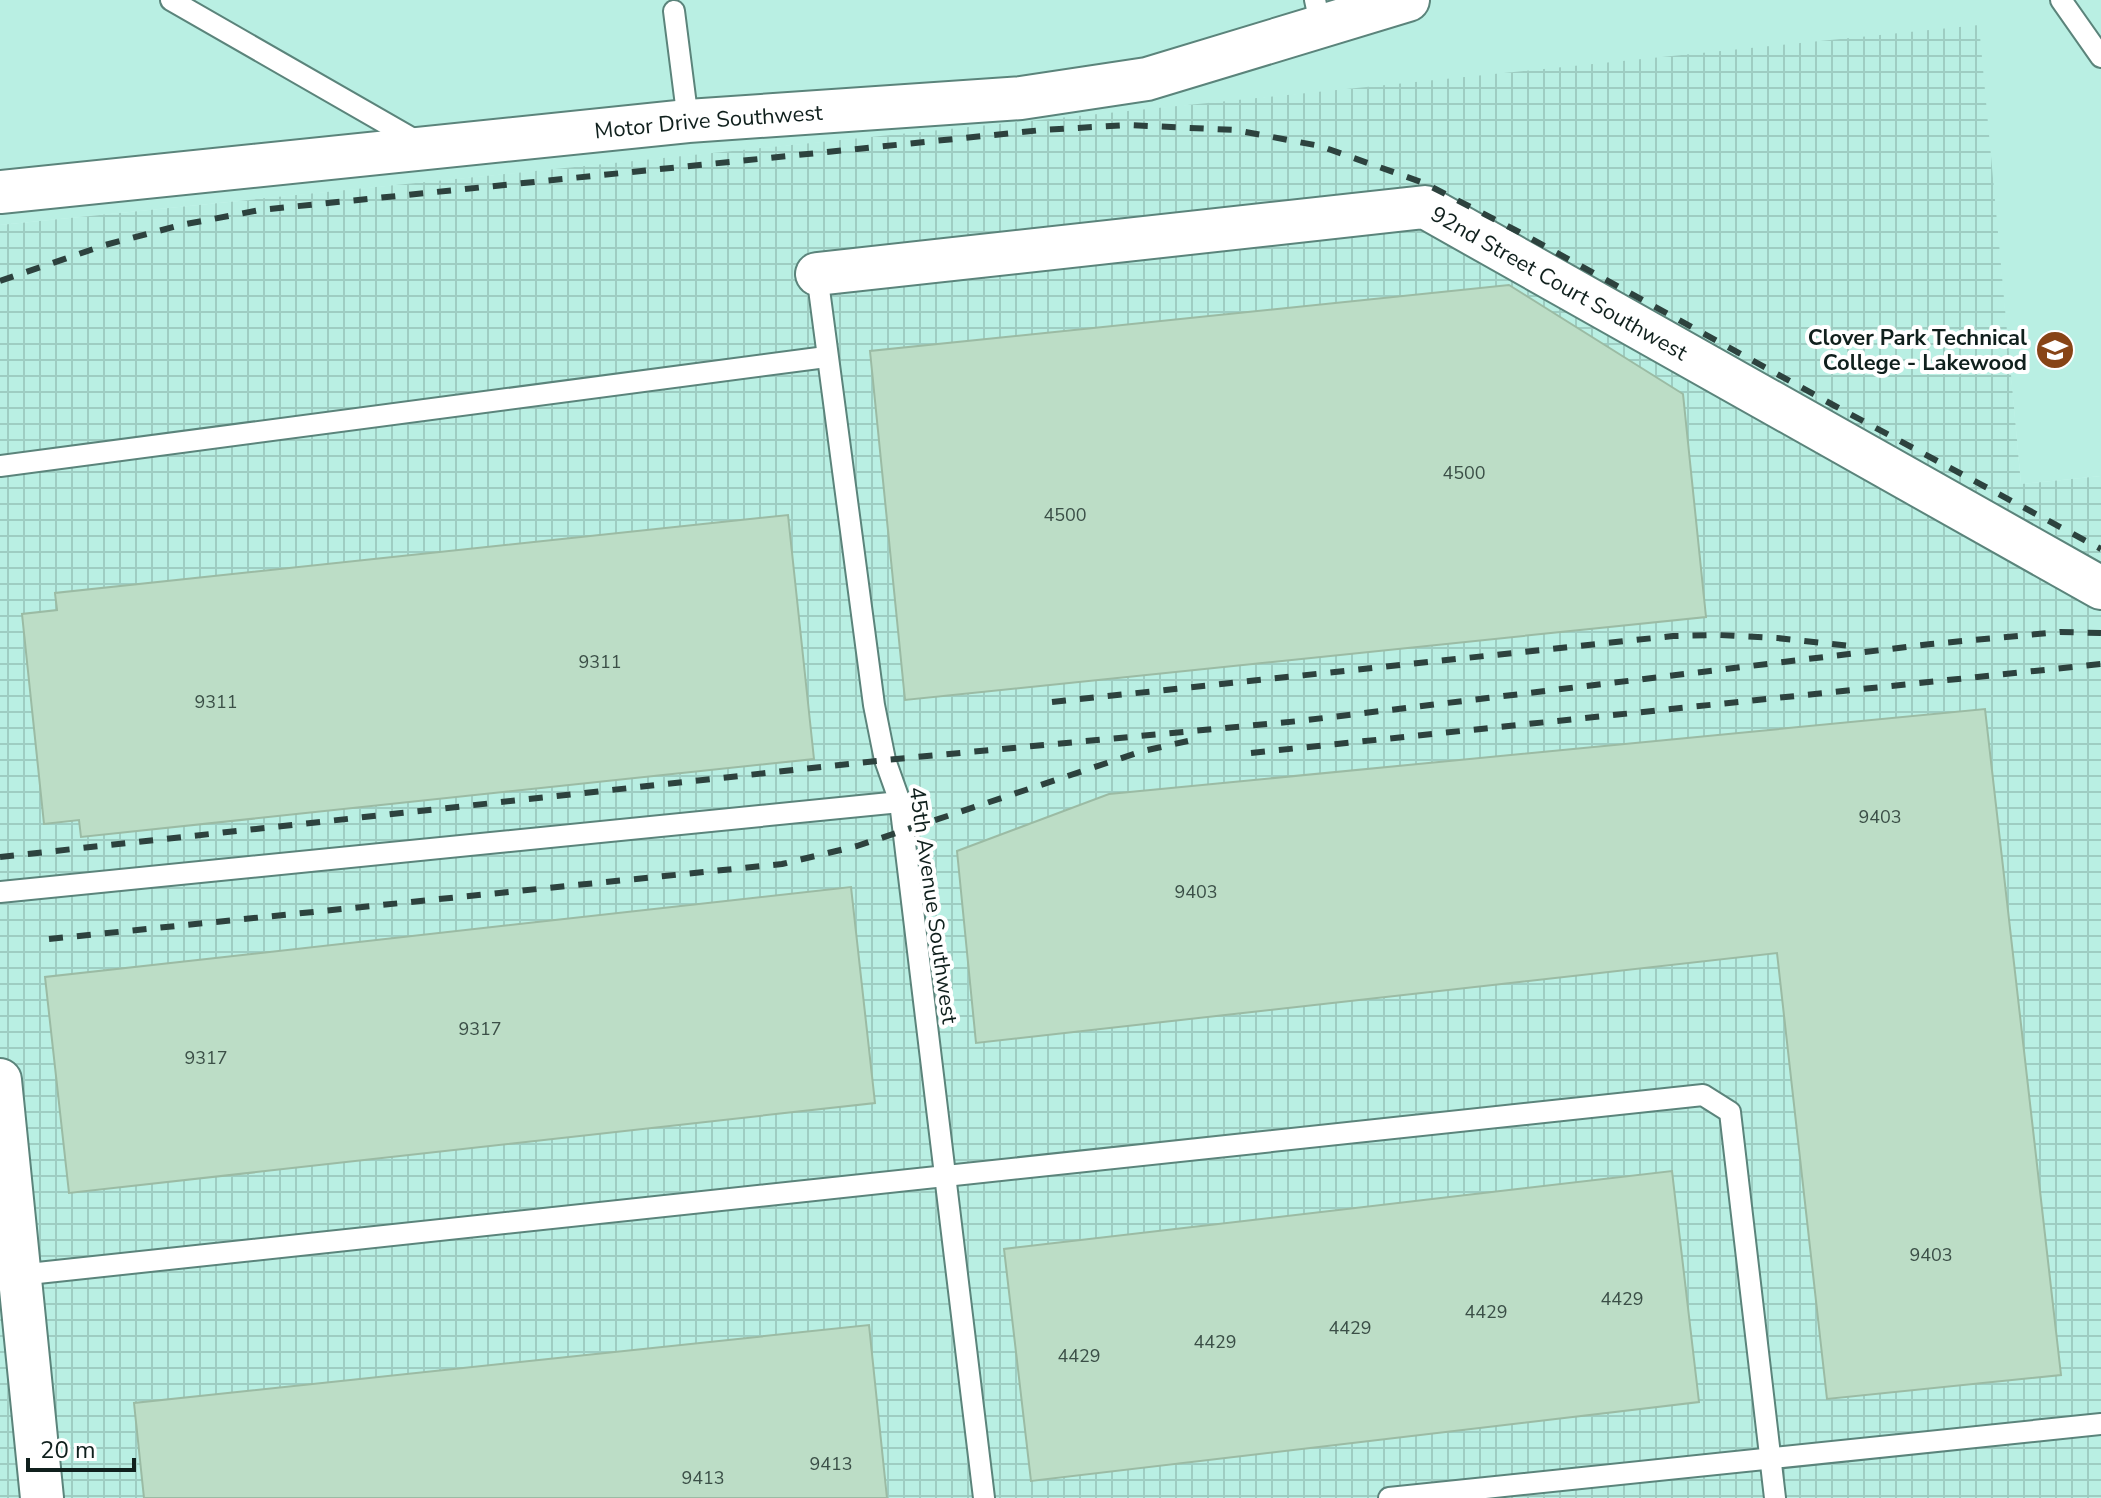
<svg xmlns="http://www.w3.org/2000/svg" width="2101" height="1498" font-family="'Nunito Sans',sans-serif">
<style>
.built{fill:#b9efe3}
.industrial{fill:url(#industrial-grid)}
.building{fill:#bcddc6;stroke:#9bbba4;stroke-width:2}
.lines{fill:none;stroke-linecap:round;stroke-linejoin:round}
.lane-casing{stroke:#5b847b;stroke-width:24}
.street-casing{stroke:#5b847b;stroke-width:46}
.lane{stroke:#fff;stroke-width:20}
.street{stroke:#fff;stroke-width:42}
.rail{stroke:#2d423e;stroke-width:6;stroke-dasharray:14 14;stroke-linecap:butt}
.labels{text-anchor:middle;stroke-width:8;stroke-linejoin:round;paint-order:stroke}
.number-label{font-size:18px;fill:#3b4f47}
.street-label{font-size:22px;fill:#10201d;stroke:#fff}
.poi-label{font-size:22px;font-weight:bold;fill:#10201d;stroke:#fff;text-anchor:end}
</style>
<defs>
<pattern id="industrial-grid" width="8" height="8" patternUnits="userSpaceOnUse" patternTransform="scale(2)"><rect width="8" height="8" fill="#b9efe3"/><path d="M0 4h8M4 0v8" fill="none" stroke="#9ecdc2"/></pattern>
</defs>
<rect width="100%" height="100%" fill="#cbf7ee"/>
<path class="built" d="M0,0H2101V476L2021,484L1978,26L0,225Z"/>
<path class="industrial" d="M1979,25L2021,484L2101,476V1498H0V225Z"/>
<g class="building">
<path d="M1509,285L1683,394L1706,617L905,700L870,351Z"/>
<path d="M788,515L814,759L81,837L79,820L44,824L22,614L57,610L55,593Z"/>
<path d="M1985,709L2061,1375L1827,1399L1777,953L976,1043L957,851L1109,794Z"/>
<path d="M851,887L875,1103L69,1193L45,977Z"/>
<path d="M1672,1171L1699,1402L1031,1481L1004,1249Z"/>
<path d="M869,1325L887,1498H144L134,1403Z"/>
</g>
<g class="lines">
<defs>
<g id="lane">
<path d="M171,0L420,143"/>
<path d="M1315,0L1321,28"/>
<path d="M2061,0L2101,57"/>
<path d="M674,11L688,121"/>
<path d="M817,274L874,705L885,760L900,802L984,1498"/>
<path d="M0,466L826,357"/>
<path d="M0,892L900,802"/>
<path d="M19,1275L1703,1095L1730,1112L1775,1498"/>
<path d="M1389,1498L2101,1424"/>
</g>
<g id="street">
<path id="s1" d="M0,192L688,121L1021,98L1147,79L1408,0"/>
<path id="s2" d="M817,274L1425,207L2101,588"/>
<path d="M0,1080L42,1498"/>
</g>
</defs>
<use href="#lane" class="lane-casing"/>
<use href="#street" class="street-casing"/>
<use href="#lane" class="lane"/>
<use href="#street" class="street"/>
<g class="rail">
<path d="M0,281L105,245L181,225L260,210L1042,130L1127,125L1235,130L1320,146L1424,183L1519,232L1835,406L2101,549"/>
<path d="M1052,702L1673,636L1718,635L1777,638L1851,646"/>
<path d="M1251,753L2101,664"/>
<path d="M0,857L885,760L1299,721L1931,644L2060,632L2101,633"/>
<path d="M49,939L782,864L857,846L1143,751L1188,741"/>
</g>
</g>
<defs>
<symbol id="university-disc" viewBox="-11 -11 22 22"><circle r="9.5" fill="#874416" stroke="#fff"/><path d="M0-5L7-2L0 1L-7-2ZM-4 1L0 2.5L4 1V4Q0 6-4 4Z" fill="#fff"/></symbol>
</defs>
<g fill-rule="evenodd">
<use href="#university-disc" x="2033" y="328" width="44" height="44"/>
</g>
<g class="labels">
<g class="number-label">
<text x="1464" y="479">4500</text>
<text x="1065" y="521">4500</text>
<text x="600" y="668">9311</text>
<text x="216" y="708">9311</text>
<text x="1880" y="823">9403</text>
<text x="1196" y="898">9403</text>
<text x="480" y="1035">9317</text>
<text x="206" y="1064">9317</text>
<text x="1931" y="1261">9403</text>
<text x="1622" y="1305">4429</text>
<text x="1486" y="1318">4429</text>
<text x="1350" y="1334">4429</text>
<text x="1215" y="1348">4429</text>
<text x="1079" y="1362">4429</text>
<text x="831" y="1470">9413</text>
<text x="703" y="1484">9413</text>
</g>
<g class="street-label">
<text dy="8" stroke="none"><textPath href="#s1" startOffset="712">Motor Drive Southwest</textPath></text>
<text dy="8" stroke="none"><textPath href="#s2" startOffset="766">92nd Street Court Southwest</textPath></text>
<text transform="translate(934 905) rotate(82)" y="8">45th Avenue Southwest</text>
</g>
<g class="poi-label">
<text x="2027" y="345">Clover Park Technical<tspan x="2027" dy="25">College - Lakewood</tspan></text>
</g>
</g>
<path d="M28 1458v12h106v-12" fill="none" stroke="#10201d" stroke-width="4"/>
<text x="40" y="1458" font-size="24" fill="#10201d" stroke="#ffffff" stroke-width="6" paint-order="stroke">20 m</text>
</svg>
